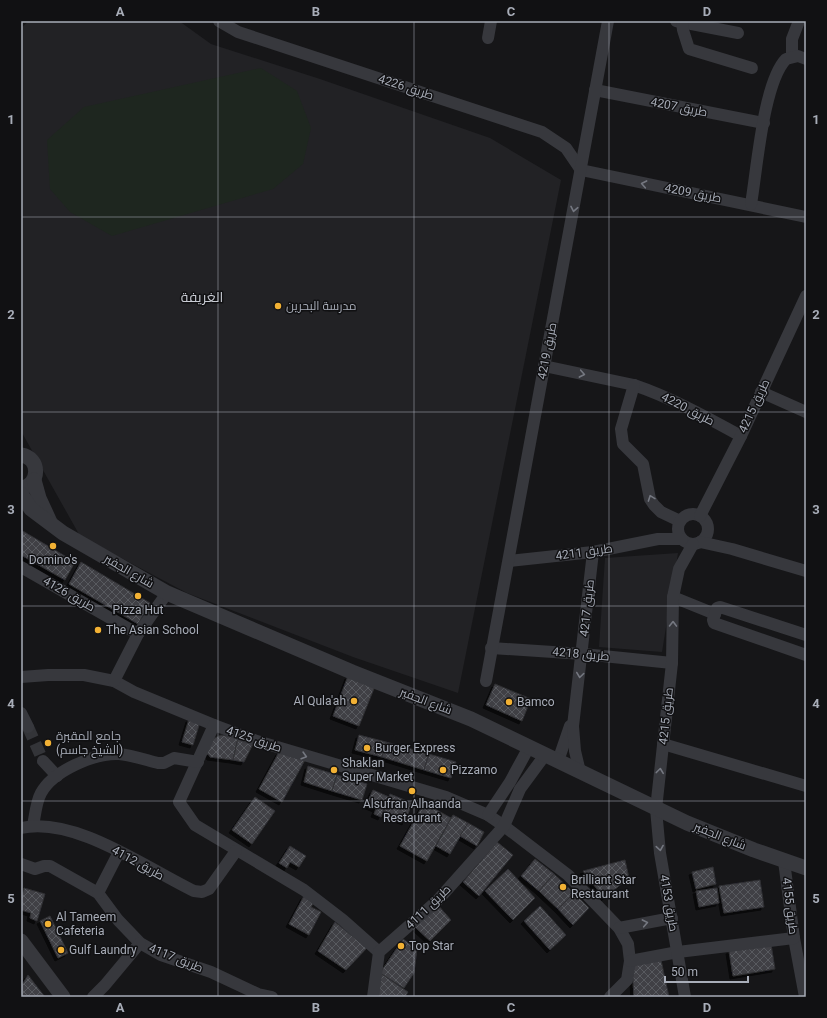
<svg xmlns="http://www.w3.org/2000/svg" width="827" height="1018" font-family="Roboto,Cairo,sans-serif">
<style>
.built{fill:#222225}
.pitch{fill:#1e261f}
.building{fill:url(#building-cross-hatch);stroke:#303034;filter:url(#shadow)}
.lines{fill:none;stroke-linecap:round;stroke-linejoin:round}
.minor-tunnel{stroke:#333438;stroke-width:12;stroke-dasharray:12 6;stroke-linecap:butt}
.minor{stroke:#37383d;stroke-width:12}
.tertiary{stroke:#37383d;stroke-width:15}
.oneway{stroke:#757881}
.grid{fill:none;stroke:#a8adb8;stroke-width:1;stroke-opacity:0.55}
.poi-dot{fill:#f2b134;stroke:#111113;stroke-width:1.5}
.labels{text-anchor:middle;stroke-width:3;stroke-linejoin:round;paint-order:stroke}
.street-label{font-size:12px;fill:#a8adb8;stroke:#111113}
.poi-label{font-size:12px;fill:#a8adb8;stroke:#111113;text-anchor:start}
.quarter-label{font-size:14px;fill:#c9ccd4;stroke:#111113}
.neatline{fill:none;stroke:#a8adb8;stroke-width:1.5}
.grid-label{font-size:13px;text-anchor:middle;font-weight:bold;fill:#a8adb8}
</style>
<defs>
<pattern id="building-cross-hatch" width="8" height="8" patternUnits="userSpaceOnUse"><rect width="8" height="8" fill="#404145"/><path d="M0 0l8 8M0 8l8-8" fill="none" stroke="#595a5e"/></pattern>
<filter id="shadow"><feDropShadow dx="-3" dy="3" stdDeviation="0" flood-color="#0009"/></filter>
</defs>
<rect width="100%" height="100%" fill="#161618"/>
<g class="built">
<path d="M29,21H179L211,44L320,79L490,138L561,180L458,693L353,657L187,593L80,536L21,431V28Z"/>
<path d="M678,553L662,652L599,647L605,558Z"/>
</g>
<path class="pitch" d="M261,68L297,91L311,128L303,164L273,189L112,236L70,212L50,189L47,140L84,107Z"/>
<g class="building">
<path d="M21,530L75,562L65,580L21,555Z"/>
<path d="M81,562L150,603L138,624L69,584Z"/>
<path d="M348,676L375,686L359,726L333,716Z"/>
<path d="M495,684L531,699L522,721L486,705Z"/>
<path d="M189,719L200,722L193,745L182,742Z"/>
<path d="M221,735L238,738L233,760L210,757L209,755L205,753L213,739Z"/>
<path d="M359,735L386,742L382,757L355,750Z"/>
<path d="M238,738L253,744L244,762L233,760Z"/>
<path d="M386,742L429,754L424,770L382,757Z"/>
<path d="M279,752L305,760L282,802L259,789Z"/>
<path d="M429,754L456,762L451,778L424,770Z"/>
<path d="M308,766L337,775L332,791L304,782Z"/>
<path d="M337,775L367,784L362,800L332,791Z"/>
<path d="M373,790L389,797L381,817L374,814L376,809L366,805Z"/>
<path d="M390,794L412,803L405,822L383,813Z"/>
<path d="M255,797L275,811L252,844L232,830Z"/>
<path d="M424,803L451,818L427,861L400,846Z"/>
<path d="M453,815L468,823L450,854L436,846Z"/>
<path d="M468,823L484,832L477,846L460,836Z"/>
<path d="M497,842L513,855L479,896L463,882Z"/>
<path d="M290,846L306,856L299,867L290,862L287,868L279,863Z"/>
<path d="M535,859L554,874L539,891L521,876Z"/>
<path d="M625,860L629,878L604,898L583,871Z"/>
<path d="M713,867L716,884L696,889L692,872Z"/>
<path d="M508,869L535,898L513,920L485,891Z"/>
<path d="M554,874L574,893L558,909L539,891Z"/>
<path d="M760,880L764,907L724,913L719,886Z"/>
<path d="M24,888L45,894L37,921L30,918L31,913L21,910V899Z"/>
<path d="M717,888L719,903L699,907L696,891Z"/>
<path d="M574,893L589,908L573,925L558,909Z"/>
<path d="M304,896L314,902L311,907L321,912L309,935L289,924Z"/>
<path d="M437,904L451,920L430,941L415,927Z"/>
<path d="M540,906L566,935L550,950L524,921Z"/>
<path d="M50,916L68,953L58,958L40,921Z"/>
<path d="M335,922L367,948L346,970L318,951Z"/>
<path d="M403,939L417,949L414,973L404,988L380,973Z"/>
<path d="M771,944L775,969L733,976L729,951Z"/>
<path d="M661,960L669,997H634L632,965Z"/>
<path d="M380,973L408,992L405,997H377Z"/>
<path d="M28,975L45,997H21V987Z"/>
</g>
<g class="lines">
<path class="minor-tunnel" d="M28,727L43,761"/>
<g class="minor">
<path d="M219,21L238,32L542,132L566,148L581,170"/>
<path d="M676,21L738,33"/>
<path d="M682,22L683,30L689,49L752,68"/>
<path d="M488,38L491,21"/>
<path d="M792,56V39L799,21"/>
<path d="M595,90L764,123"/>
<path d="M581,170L806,217"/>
<path d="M751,204C757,170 763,83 786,59L798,56L806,59"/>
<path d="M544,366L634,385C672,398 706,417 741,436"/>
<path d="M634,385L621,429L623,444L643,464L650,499L654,505L661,512L680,521"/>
<path d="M761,392L806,412"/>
<circle cx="693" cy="529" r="15"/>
<path d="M700,516L741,436L806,296"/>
<path d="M700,542L732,549L806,571"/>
<path d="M509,561L593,552L658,539H682"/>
<path d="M21,567L138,634"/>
<path d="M673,597L715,614"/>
<path d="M806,635L720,607L717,608L713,620L714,623L806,655"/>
<path d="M491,648L583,654L672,663"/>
<path d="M21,677L48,675H84L114,681L134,692L214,725L257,741L446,797L488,815L504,826L568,875L619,928L628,944L630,961L627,980L610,997"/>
<path d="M114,681L138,634L167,593"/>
<path d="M486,681L608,21"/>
<path d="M21,713L28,727"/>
<path d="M214,725L179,802L195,825L304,890L343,920L379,952"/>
<path d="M663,744L806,786"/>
<path d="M43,761L57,776"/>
<path d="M558,761L570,726"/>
<path d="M580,772L575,751L573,726L593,552"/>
<path d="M488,815L510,782L529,747"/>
<path d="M33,826C35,816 36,802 41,793C53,771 94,753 119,754C131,755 146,760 158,763H164L174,758L198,762"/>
<path d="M21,828C75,816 146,868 194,891L202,892L209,889L236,851"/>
<path d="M784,861L794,938L805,997"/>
<path d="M21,864L35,869L44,866H50L98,893L118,920L140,943L161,955L211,972L258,994L272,997"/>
<path d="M98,893L119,852"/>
<path d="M619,928L672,918"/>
<path d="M630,961L678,952L794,938"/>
<path d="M93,997L105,985L140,943"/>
<path d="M373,997L379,952L437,901L504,826L520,789L545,755"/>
<path d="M685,997L660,853L656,809L672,663L673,597L679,569L693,544"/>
</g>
<g class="tertiary">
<path d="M21,455C41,458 40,485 21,488"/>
<path d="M34,480L39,498L50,522"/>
<path d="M21,494L31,509L63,533L167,593L352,672L471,719L687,823L754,850L806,868"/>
<path d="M21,941L63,997"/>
</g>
</g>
<defs><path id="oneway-chevron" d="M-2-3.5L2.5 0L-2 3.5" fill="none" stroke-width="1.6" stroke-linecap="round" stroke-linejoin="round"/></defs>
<g class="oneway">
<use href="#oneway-chevron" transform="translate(644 184) rotate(-169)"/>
<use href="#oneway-chevron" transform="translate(574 209) rotate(101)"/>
<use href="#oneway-chevron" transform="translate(582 374) rotate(11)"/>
<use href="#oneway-chevron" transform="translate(651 498) rotate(-110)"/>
<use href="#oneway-chevron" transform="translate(673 624) rotate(-89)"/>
<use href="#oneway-chevron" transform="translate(580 675) rotate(98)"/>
<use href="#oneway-chevron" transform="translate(304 756) rotate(16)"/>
<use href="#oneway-chevron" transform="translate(660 771) rotate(-83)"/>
<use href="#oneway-chevron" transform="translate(660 848) rotate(81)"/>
<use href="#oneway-chevron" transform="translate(645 923) rotate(-11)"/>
</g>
<path class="grid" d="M218,21V997M414,21V997M609,21V997M21,217H806M21,412H806M21,606H806M21,801H806"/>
<g class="poi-dot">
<circle cx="278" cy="306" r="4"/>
<circle cx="53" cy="546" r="4"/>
<circle cx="138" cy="596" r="4"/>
<circle cx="98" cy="630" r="4"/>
<circle cx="354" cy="701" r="4"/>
<circle cx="509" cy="702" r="4"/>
<circle cx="48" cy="743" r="4"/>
<circle cx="367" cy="748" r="4"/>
<circle cx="334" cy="770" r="4"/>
<circle cx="443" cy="770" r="4"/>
<circle cx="412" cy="791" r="4"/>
<circle cx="563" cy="887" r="4"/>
<circle cx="48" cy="924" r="4"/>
<circle cx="401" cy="946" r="4"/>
<circle cx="61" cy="950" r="4"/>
</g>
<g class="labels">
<g class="street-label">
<text transform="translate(406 87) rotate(18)" y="4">طريق 4226</text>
<text transform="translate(679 107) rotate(11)" y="4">طريق 4207</text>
<text transform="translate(693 193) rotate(11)" y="4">طريق 4209</text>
<text transform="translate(547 351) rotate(-79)" y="4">طريق 4219</text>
<text transform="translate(754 406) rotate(-65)" y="4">طريق 4215</text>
<text transform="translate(688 409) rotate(27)" y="4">طريق 4220</text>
<text transform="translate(584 552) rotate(-8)" y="4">طريق 4211</text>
<text transform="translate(129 571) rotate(30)" y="4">شارع الجفير</text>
<text transform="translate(69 594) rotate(30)" y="4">طريق 4126</text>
<text transform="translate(587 608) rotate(-84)" y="4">طريق 4217</text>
<text transform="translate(581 654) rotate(5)" y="4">طريق 4218</text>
<text transform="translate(426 701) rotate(21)" y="4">شارع الجفير</text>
<text transform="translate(666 716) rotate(-84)" y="4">طريق 4215</text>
<text transform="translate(254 739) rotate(19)" y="4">طريق 4125</text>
<text transform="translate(720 836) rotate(22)" y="4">شارع الجفير</text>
<text transform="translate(138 863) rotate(29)" y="4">طريق 4112</text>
<text transform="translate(669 903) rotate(80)" y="4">طريق 4153</text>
<text transform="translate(790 906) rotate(83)" y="4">طريق 4155</text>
<text transform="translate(428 907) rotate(-44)" y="4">طريق 4111</text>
<text transform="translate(176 958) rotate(22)" y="4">طريق 4117</text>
</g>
<g class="poi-label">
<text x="286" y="310">مدرسة البحرين</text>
<text x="53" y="564" text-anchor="middle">Domino's</text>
<text x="138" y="614" text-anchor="middle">Pizza Hut</text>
<text x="106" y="634">The Asian School</text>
<text x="346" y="705" text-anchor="end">Al Qula'ah</text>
<text x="517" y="706">Bamco</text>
<text x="56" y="740">جامع المقبرة<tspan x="56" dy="14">(الشيخ جاسم)</tspan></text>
<text x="375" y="752">Burger Express</text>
<text x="342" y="767">Shaklan<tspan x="342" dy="14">Super Market</tspan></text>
<text x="451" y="774">Pizzamo</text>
<text x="412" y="808" text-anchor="middle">Alsufran Alhaanda<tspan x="412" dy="14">Restaurant</tspan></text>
<text x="571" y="884">Brilliant Star<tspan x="571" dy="14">Restaurant</tspan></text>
<text x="56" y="921">Al Tameem<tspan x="56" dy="14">Cafeteria</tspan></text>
<text x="409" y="950">Top Star</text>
<text x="69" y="954">Gulf Laundry</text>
</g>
<g class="quarter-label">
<text x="202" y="302">الغريفة</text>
</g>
</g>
<rect width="827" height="1018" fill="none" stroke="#111113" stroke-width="44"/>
<path d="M665 976v6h83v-6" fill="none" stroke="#a8adb8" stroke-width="2"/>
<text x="671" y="976" font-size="12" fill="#a8adb8" stroke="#111113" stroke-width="3" paint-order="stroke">50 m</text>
<rect x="22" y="22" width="783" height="974" class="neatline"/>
<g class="grid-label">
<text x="120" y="16">A</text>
<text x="316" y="16">B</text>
<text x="511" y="16">C</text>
<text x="707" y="16">D</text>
<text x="11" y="124">1</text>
<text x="816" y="124">1</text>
<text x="11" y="319">2</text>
<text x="816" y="319">2</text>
<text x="11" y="514">3</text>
<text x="816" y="514">3</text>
<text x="11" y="708">4</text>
<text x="816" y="708">4</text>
<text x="11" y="903">5</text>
<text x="816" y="903">5</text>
<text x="120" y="1012">A</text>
<text x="316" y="1012">B</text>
<text x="511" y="1012">C</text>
<text x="707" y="1012">D</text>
</g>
</svg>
